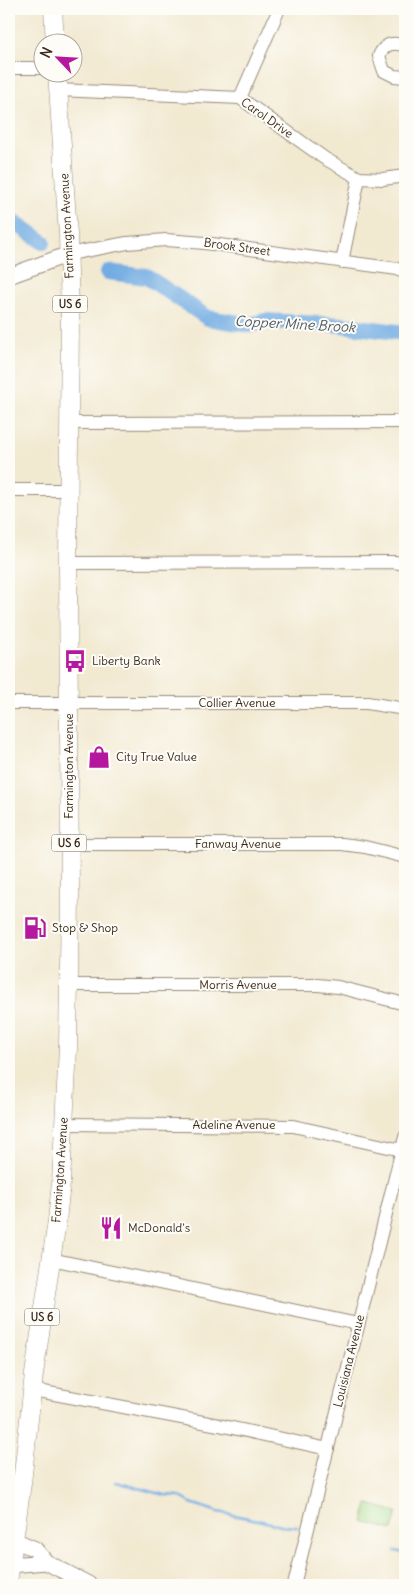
<svg xmlns="http://www.w3.org/2000/svg" width="414" height="1594" font-family="Delius,sans-serif">
<style>
.green{fill:#a8db8b;stroke:#728254}
.lines{fill:none;stroke-linecap:round;stroke-linejoin:round}
.stream{stroke:#71ace2;stroke-width:2.5}
.river{stroke:#71ace2;stroke-width:16}
.minor-casing{stroke:#968a78;stroke-width:14}
.major-casing{stroke:#968a78;stroke-width:17}
.highway-casing{stroke:#968a78;stroke-width:19}
.minor{stroke:#fff;stroke-width:12}
.major{stroke:#fff;stroke-width:15}
.highway{stroke:#fff;stroke-width:18}
.labels{text-anchor:middle;stroke-width:4;stroke-linejoin:round;paint-order:stroke}
.shield{fill:#fdfcf7;stroke:#75695f;stroke-width:1}
.shield-label{font-size:11px;font-weight:bold;fill:#3b2a1e}
.street-label{font-size:12px;fill:#3b2a1e;stroke:#fdfcf7}
.poi-label{font-size:12px;fill:#3b2a1e;stroke:#fdfcf7;text-anchor:start}
.water-label{font-size:14px;font-style:italic;fill:#4e5863;stroke:#fdfcf7}
</style>
<rect width="100%" height="100%" fill="#fdfcf7"/>
<filter id="ink" filterUnits="userSpaceOnUse"><feTurbulence type="fractalNoise" baseFrequency=".02" numOctaves="2"/><feDisplacementMap in="SourceGraphic" scale="10" xChannelSelector="R" yChannelSelector="G"/><feConvolveMatrix kernelMatrix="1 2 1 2 8 2 1 2 1" color-interpolation-filters="sRGB"/></filter>
<filter id="wash" filterUnits="userSpaceOnUse"><feTurbulence type="fractalNoise" baseFrequency=".0096" numOctaves="4" result="noise"/><feDisplacementMap in="SourceGraphic" scale="20" xChannelSelector="R" yChannelSelector="G"/><feGaussianBlur stdDeviation="1.12" result="paint"/><feColorMatrix in="noise" values="0 0 0 0 0 0 0 0 0 0 0 0 0 0 0 0 0 1.4 0 .05"/><feComposite in="paint" operator="in"/></filter>
<g filter="url(#wash)">
<rect width="100%" height="100%" fill="#f2e9d1"/>
<path class="green" d="M368,1504L397,1512L392,1530L363,1522Z"/>
<g class="lines">
<g class="stream">
<path d="M116,1482L165,1495L179,1496L191,1503L218,1512L258,1520L281,1526L297,1527"/>
<path d="M395,1551L405,1553"/>
</g>
<g class="river">
<path d="M9,218L43,242"/>
<path d="M108,272L147,277L208,318L250,325L265,321L342,325L405,333"/>
</g>
</g>
</g>
<g filter="url(#ink)">
<g class="lines">
<defs>
<g id="minor">
<path d="M405,46C393,41 384,44 379,56L384,71L394,76L405,77"/>
<path d="M9,68H42"/>
<path d="M58,90L240,98L324,158L359,178L383,179L405,176"/>
<path d="M240,98L279,9"/>
<path d="M69,254L127,243L166,240L205,243L405,270"/>
<path d="M342,262L359,178"/>
<path d="M69,423L405,422"/>
<path d="M9,490H68"/>
<path d="M68,563L394,562L405,564"/>
<path d="M9,703H367L405,709"/>
<path d="M69,844H342L365,847L405,857"/>
<path d="M69,985H318L338,987L405,1004"/>
<path d="M64,1124L293,1126L402,1150"/>
<path d="M51,1259L358,1324"/>
<path d="M33,1390L219,1425L328,1449"/>
<path d="M9,1480L22,1483"/>
<path d="M294,1585L405,1137"/>
</g>
<g id="major">
<path d="M9,276L69,254"/>
<path d="M14,1540L35,1549L46,1562L90,1585"/>
<path d="M10,1565L46,1562"/>
</g>
<g id="highway">
<path d="M53,9L55,42"/>
<path d="M9,1576L22,1483L34,1374L57,1221L61,1183L68,1048L70,893L68,563L70,318L68,234L57,72"/>
</g>
</defs>
<use href="#minor" class="minor-casing"/>
<use href="#major" class="major-casing"/>
<use href="#highway" class="highway-casing"/>
<use href="#minor" class="minor"/>
<use href="#major" class="major"/>
<use href="#highway" class="highway"/>
</g>
</g>
<defs>
<symbol id="bus-bare" viewBox="-9 -9 18 18"><path d="M-5-6H5V4H4V6H2V4H-2V6H-4V4H-5ZM-3.5-4V0h7V-4ZM-3.5 1.2v1.5H-2V1.2ZM2 1.2v1.5H3.5V1.2Z" fill="#b5179e" stroke="#fdfcf7" stroke-width="2.5" paint-order="stroke"/></symbol>
<symbol id="shop-bare" viewBox="-9 -9 18 18"><path d="M-5-2.5h2.3a2.7 3.5 0 0 1 5.4 0H5L5.5 6h-11ZM-1.5-2.5h3a1.5 2.3 0 0 0-3 0Z" fill="#b5179e" stroke="#fdfcf7" stroke-width="2.5" paint-order="stroke"/></symbol>
<symbol id="fuel-bare" viewBox="-9 -9 18 18"><path d="M-5.5-6h7V0h2V4h1.3V-2.5L3-4.5l.8-.8L6-3V5H2.5V1h-1V6h-7ZM-4.2-4.7v3.2H.2V-4.7Z" fill="#b5179e" stroke="#fdfcf7" stroke-width="2.5" paint-order="stroke"/></symbol>
<symbol id="restaurant-bare" viewBox="-9 -9 18 18"><path d="M-5-6h1v4h1v-4h1v4h1v-4h1v5L-1.5 .5V6h-2V.5L-5-1ZM5-6V6H3V1.5H1.5Q1.5-4 5-6Z" fill="#b5179e" stroke="#fdfcf7" stroke-width="2.5" paint-order="stroke"/></symbol>
</defs>
<g fill-rule="evenodd">
<use href="#bus-bare" x="59" y="645" width="32" height="32"/>
<use href="#shop-bare" x="83" y="741" width="32" height="32"/>
<use href="#fuel-bare" x="19" y="912" width="32" height="32"/>
<use href="#restaurant-bare" x="95" y="1212" width="32" height="32"/>
</g>
<g class="labels">
<g class="shield">
<rect x="52.5" y="295.5" width="35" height="17" rx="4"/>
<rect x="51.5" y="834.5" width="35" height="17" rx="4"/>
<rect x="24.5" y="1308.5" width="35" height="17" rx="4"/>
</g>
<g class="shield-label">
<text x="70" y="308">US 6</text>
<text x="69" y="847">US 6</text>
<text x="42" y="1321">US 6</text>
</g>
<g class="street-label">
<text transform="translate(267 118) rotate(35)" y="4">Carol Drive</text>
<text transform="translate(67 226) rotate(-93)" y="4">Farmington Avenue</text>
<text transform="translate(237 247) rotate(8)" y="4">Brook Street</text>
<text x="237" y="707">Collier Avenue</text>
<text transform="translate(69 766) rotate(-90)" y="4">Farmington Avenue</text>
<text x="238" y="848">Fanway Avenue</text>
<text x="238" y="989">Morris Avenue</text>
<text x="234" y="1129">Adeline Avenue</text>
<text transform="translate(60 1170) rotate(-86)" y="4">Farmington Avenue</text>
<text transform="translate(349 1361) rotate(-76)" y="4">Louisiana Avenue</text>
</g>
<g class="poi-label">
<text x="92" y="665">Liberty Bank</text>
<text x="116" y="761">City True Value</text>
<text x="52" y="932">Stop &amp; Shop</text>
<text x="128" y="1232">McDonald's</text>
</g>
<g class="water-label">
<text transform="translate(295 324) rotate(3)" y="5">Copper Mine Brook</text>
</g>
</g>
<rect width="414" height="1594" fill="none" stroke="#fdfcf7" stroke-width="30"/>
<g transform="translate(58 58) rotate(295)"><circle r="24" fill="#fdfcf7" stroke="#afa8a0"/>
<path d="M0-4L9 19L0 12L-9 19Z" fill="#b5179e"/>
<text y="-8" font-size="14" font-weight="bold" text-anchor="middle" fill="#3b2a1e">N</text>
</g>
</svg>
